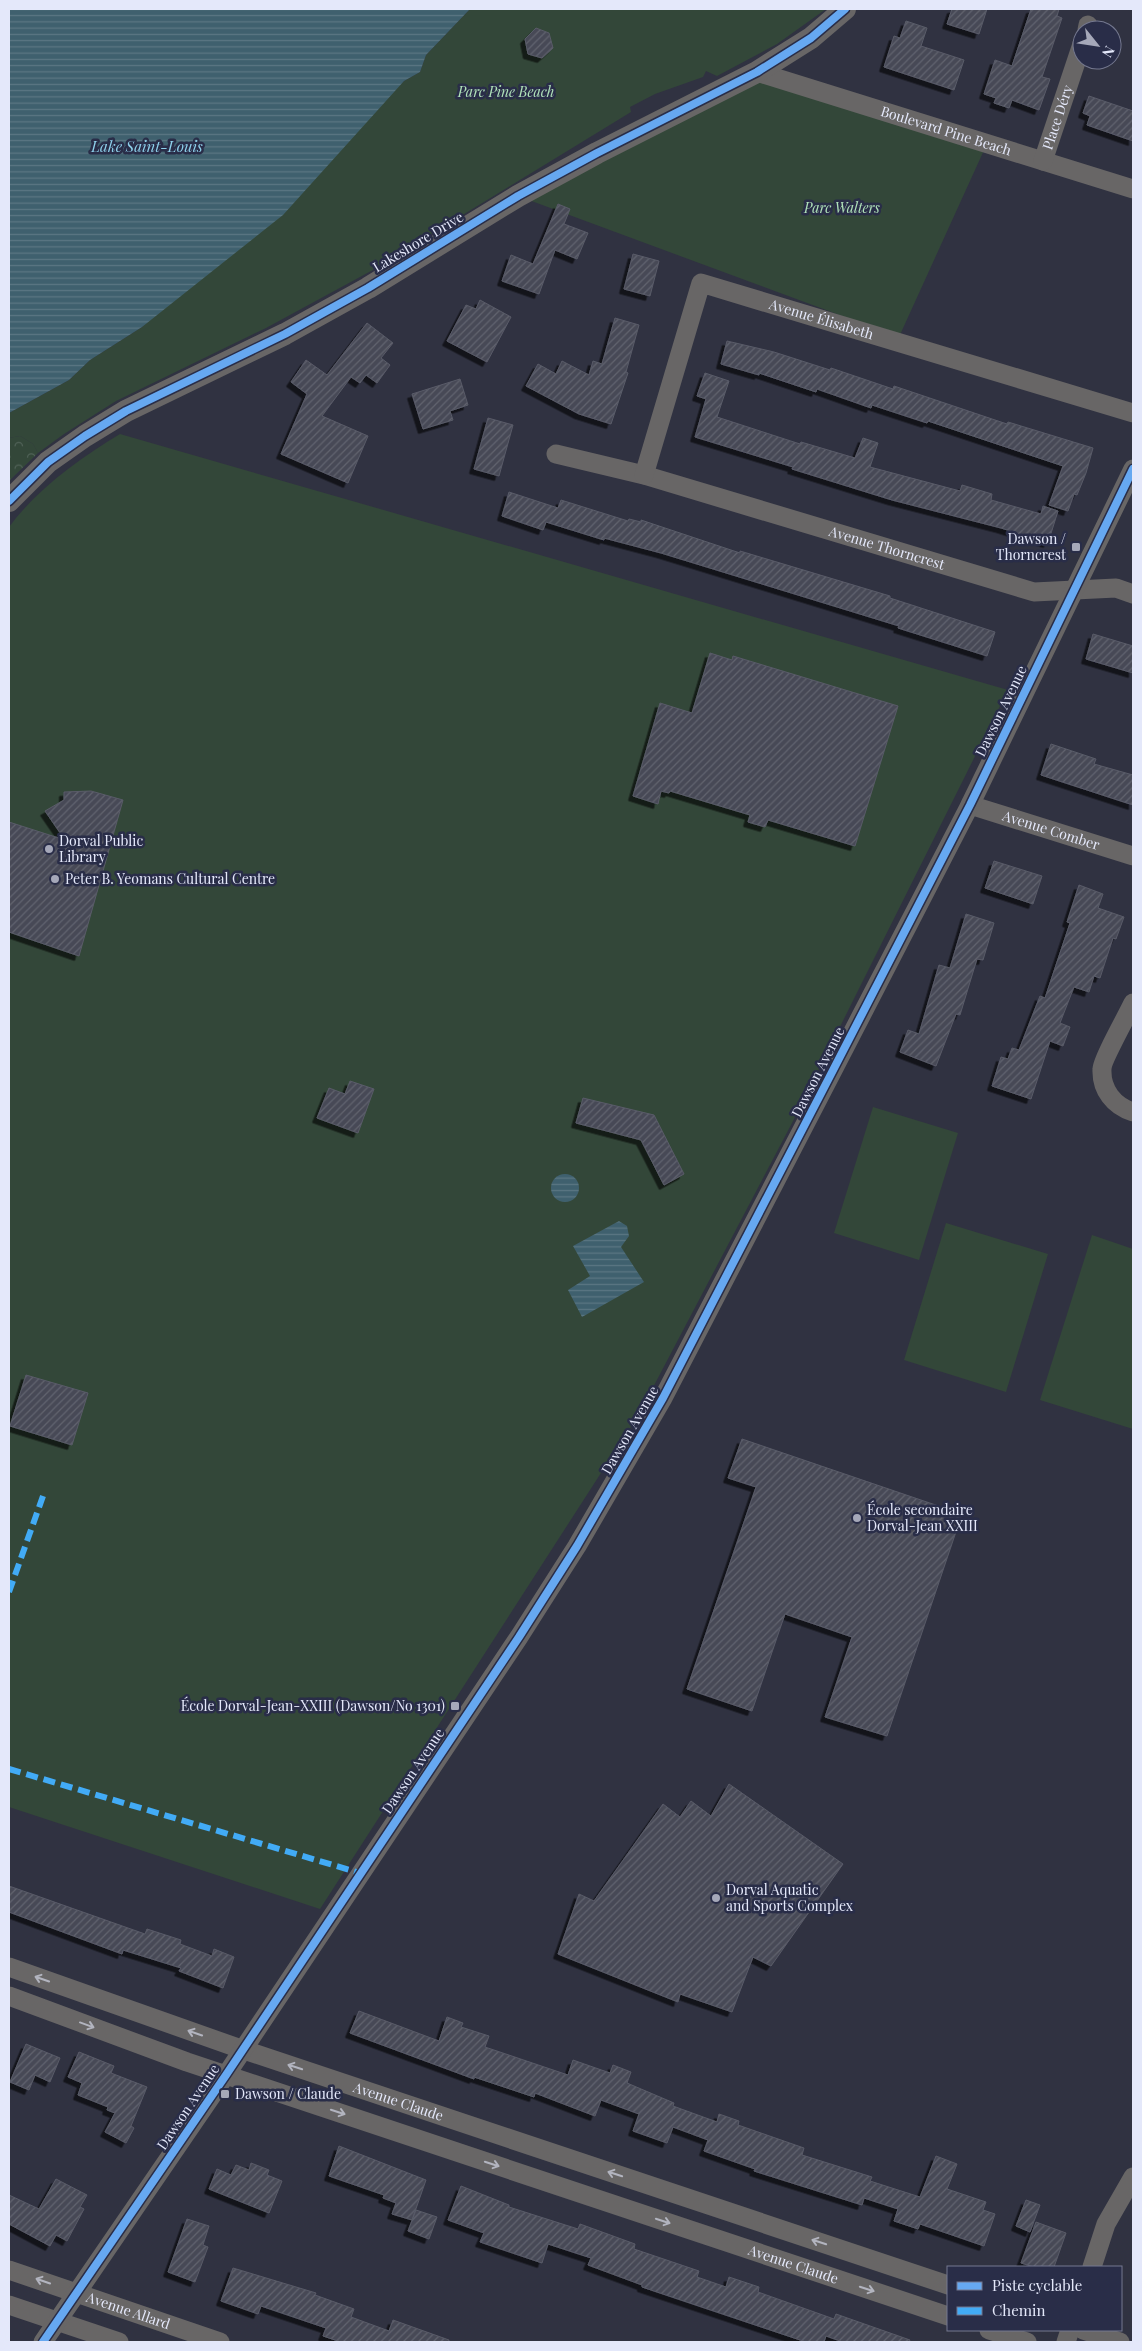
<svg xmlns="http://www.w3.org/2000/svg" width="1142" height="2351" font-family="'Playfair Display',serif">
<style>
.green{fill:#334739}
.forest{fill:url(#forest-crowns)}
.water{fill:url(#water-rules)}
.building{fill:url(#building-hatch);stroke:#595b68;filter:url(#shadow)}
.lines{fill:none;stroke-linecap:round;stroke-linejoin:round}
.minor{stroke:#686666;stroke-width:19}
.tertiary{stroke:#686666;stroke-width:22}
.quiet{stroke:#42abf6;stroke-width:6;stroke-dasharray:12 6;stroke-linecap:butt}
.cycleway-casing{stroke:#292d48;stroke-width:11}
.cycleway{stroke:#66a8f1;stroke-width:8}
.oneway{stroke:#b2b4bf}
.poi-dot{fill:#a5a8b9;stroke:#292d48;stroke-width:2}
.labels{text-anchor:middle;stroke-width:5;stroke-linejoin:round;paint-order:stroke}
.park-label{font-size:14px;font-style:italic;fill:#b0e2b9;stroke:#292d48}
.street-label{font-size:14px;fill:#e4e8fa;stroke:#292d48}
.poi-label{font-size:14px;fill:#e4e8fa;stroke:#292d48;text-anchor:start}
.water-label{font-size:15px;font-style:italic;fill:#8ed0eb;stroke:#292d48}
</style>
<defs>
<pattern id="forest-crowns" width="20" height="18" patternUnits="userSpaceOnUse" patternTransform="scale(1.25)"><rect width="20" height="18" fill="#334739"/><path d="M2 6a3 3 0 1 1 6 0M12 15a3 3 0 1 1 6 0" fill="none" stroke="#506257"/></pattern>
<pattern id="water-rules" width="6" height="5" patternUnits="userSpaceOnUse" patternTransform="scale(1.25)"><rect width="6" height="5" fill="#3f606e"/><path d="M0 2.5h6" fill="none" stroke="#5b7784"/></pattern>
<pattern id="building-hatch" width="6" height="6" patternUnits="userSpaceOnUse" patternTransform="scale(1.25)"><rect width="6" height="6" fill="#474956"/><path d="M-1 1l2-2M0 6l6-6M5 7l2-2" fill="none" stroke="#61636f"/></pattern>
<filter id="shadow"><feDropShadow dx="-4.5" dy="4.5" stdDeviation="0" flood-color="#0009"/></filter>
</defs>
<rect width="100%" height="100%" fill="#303241"/>
<g class="green">
<path d="M470,9H826L777,44L717,76L706,71L703,77L655,94L630,107L631,112L371,271L266,328L116,401L64,434L38,453L33,444L20,436L9,438V413L69,380L90,360L142,327L404,81L420,72L426,55Z"/>
<path d="M757,72L985,148L899,337L518,196Z"/>
<path d="M120,434L1008,690L792,1123L639,1414L320,1909L9,1807V527C38,488 79,459 120,434Z"/>
<path d="M873,1107L958,1133L919,1260L834,1233Z"/>
<path d="M946,1223L1048,1254L1006,1392L904,1360Z"/>
<path d="M1092,1235L1133,1249V1429L1040,1400Z"/>
</g>
<path class="forest" d="M20,436L33,444L38,453L9,481V438Z"/>
<g class="water">
<path d="M9,9H470L426,55L420,72L404,81L283,215L142,327L90,360L69,380L9,413Z"/>
<circle cx="565" cy="1188" r="14"/>
<path d="M619,1221L627,1226L629,1236L621,1247L644,1282L582,1317L568,1290L590,1276L573,1246Z"/>
</g>
<g class="building">
<path d="M952,9H987L979,34L947,24Z"/>
<path d="M1031,9H1059L1057,16L1062,18L1042,77L1050,79L1039,110L1012,100L1009,108L994,103L996,98L984,94L995,60L1012,66Z"/>
<path d="M906,21L927,28L921,46L964,60L954,90L884,67L894,36L900,38Z"/>
<path d="M536,28L549,33L553,48L542,58L528,54L525,39Z"/>
<path d="M1089,96L1133,111V141L1087,125L1090,116L1083,113Z"/>
<path d="M558,204L570,209L564,224L588,233L577,259L555,250L539,294L502,281L511,255L533,264Z"/>
<path d="M633,254L659,261L650,296L624,289Z"/>
<path d="M480,300L511,317L487,362L447,341L466,305L476,309Z"/>
<path d="M615,318L639,325L626,372L628,373L611,424L579,414L526,386L538,364L556,374L562,361L589,375L593,361L602,364Z"/>
<path d="M367,323L393,343L381,358L390,365L377,383L366,375L360,383L351,377L322,416L368,436L348,483L281,454L307,394L291,382L306,360L327,375Z"/>
<path d="M727,341L774,352L830,370L831,368L893,389L894,386L1007,424L1008,422L1093,448L1086,473L1077,495L1074,494L1068,511L1049,505L1063,466L928,421L927,423L872,405L871,408L817,389L816,392L759,373V375L721,364Z"/>
<path d="M705,373L729,381L717,417L800,444L801,442L855,458L863,438L878,443L870,467L960,491L962,485L992,494L991,500L1041,514L1043,506L1058,511L1048,543L1001,528L892,500L792,469L793,467L695,437L706,399L697,396Z"/>
<path d="M460,379L468,405L450,411L453,420L423,429L412,394Z"/>
<path d="M488,418L513,425L499,476L474,469Z"/>
<path d="M509,492L558,508L561,500L628,521L629,519L641,522V520L740,553V551L890,596V598L995,632L987,656L898,628L899,626L661,553L604,538V540L546,522L543,530L502,516Z"/>
<path d="M1093,634L1133,646V673L1086,659Z"/>
<path d="M710,653L732,660L733,656L898,706L855,846L768,820L765,827L748,822L750,815L670,791L669,793L661,791L658,804L633,796L660,703L692,713Z"/>
<path d="M1051,744L1096,759L1094,764L1133,775V805L1041,775Z"/>
<path d="M91,791L123,800L79,956L9,932V822L65,840L45,811L64,800V792Z"/>
<path d="M994,861L1042,876L1033,904L985,888Z"/>
<path d="M1079,885L1103,894L1098,908L1124,917L1116,939L1113,938L1100,978L1094,976L1089,992L1074,987L1060,1023L1070,1027L1063,1046L1050,1041L1031,1099L992,1086L1001,1057L1008,1059L1012,1048L1019,1050L1040,996L1045,998L1070,923L1067,922Z"/>
<path d="M966,914L994,923L983,960L977,959L960,1015L956,1014L936,1066L900,1052L908,1030L919,1034L939,965L950,968Z"/>
<path d="M350,1081L374,1089L358,1133L317,1118L329,1088L345,1094Z"/>
<path d="M583,1098L654,1115L684,1174L664,1185L641,1140L576,1123Z"/>
<path d="M26,1375L88,1393L72,1445L10,1426Z"/>
<path d="M742,1439L962,1514L887,1736L825,1717L852,1637L785,1614L752,1711L687,1689L756,1487L728,1478Z"/>
<path d="M729,1784L843,1864L771,1966L753,1957L732,2012L680,1994L678,2002L558,1954L579,1894L594,1901L663,1804L680,1817L691,1801L711,1816Z"/>
<path d="M9,1886L145,1934L147,1929L181,1940L180,1944L212,1956L214,1949L234,1957L223,1988L179,1971L181,1968L123,1950L122,1954L9,1912Z"/>
<path d="M359,2011L439,2041L447,2017L463,2023L461,2027L489,2036L485,2047L568,2075L573,2060L610,2073L613,2065L631,2072L627,2083L674,2103L673,2106L717,2122L719,2114L739,2121L738,2125L804,2148L802,2155L872,2177L870,2181L920,2197L936,2156L957,2164L947,2189L986,2202L983,2210L995,2214L984,2246L920,2224L918,2229L894,2221L898,2209L864,2198L862,2205L754,2171L755,2169L704,2151L708,2140L673,2127L667,2143L633,2131L639,2114L601,2100L595,2116L535,2093L534,2097L474,2077V2079L350,2033Z"/>
<path d="M26,2044L60,2058L50,2082L35,2075L29,2090L10,2082Z"/>
<path d="M79,2052L114,2066L111,2073L147,2087L131,2126L134,2128L126,2143L105,2132L115,2113L107,2110L108,2107L78,2095L82,2083L68,2077Z"/>
<path d="M339,2146L426,2180L412,2220L392,2214L396,2203L383,2198L384,2195L329,2176Z"/>
<path d="M251,2163L269,2170L267,2175L282,2181L269,2213L209,2189L217,2169L231,2175L236,2165L249,2170Z"/>
<path d="M56,2179L87,2195L80,2207L84,2209L67,2241L56,2235L50,2246L9,2224V2195L39,2209Z"/>
<path d="M461,2186L509,2205V2207L578,2229L580,2224L635,2244L634,2249L699,2271L697,2277L726,2287L729,2277L759,2287L758,2292L834,2319L836,2314L910,2340L909,2342H843L826,2336L824,2342H806L642,2287V2285L588,2265L591,2258L548,2244L542,2263L480,2242L484,2233L448,2220Z"/>
<path d="M1026,2200L1040,2205L1030,2232L1016,2226Z"/>
<path d="M416,2210L437,2217L429,2239L408,2231Z"/>
<path d="M187,2219L209,2226L203,2245L208,2247L195,2282L168,2272Z"/>
<path d="M1036,2222L1066,2233L1054,2267H1034L1021,2263Z"/>
<path d="M233,2268L316,2293L315,2295L354,2309L351,2317L389,2331L393,2320L449,2340V2342H341L323,2336L326,2328L261,2306L258,2314L221,2301Z"/>
</g>
<g class="lines">
<g class="minor">
<path d="M1087,30L1088,25"/>
<path id="s1" d="M757,72L1133,189"/>
<path id="s2" d="M1043,161L1082,44"/>
<path id="s3" d="M556,454L644,475L1034,592L1116,588L1133,594"/>
<path id="s4" d="M644,475L701,283L1133,413"/>
<path id="s5" d="M970,805L1133,856"/>
<path d="M1133,1003C1128,1014 1102,1060 1102,1069C1101,1090 1114,1106 1133,1112"/>
<path id="s6" d="M9,1967L241,2049L948,2285"/>
<path id="s7" d="M9,1996L187,2062L948,2316"/>
<path d="M1092,2267L1106,2224L1133,2177"/>
<path id="s8" d="M9,2270L220,2342"/>
<path d="M9,2305L119,2342"/>
<path d="M989,2330L1027,2342"/>
<path d="M1083,2330L1120,2342"/>
<path d="M43,2342L226,2075L519,1637L577,1546L663,1398L829,1078L970,805L1133,469"/>
<path d="M1066,2342L1070,2330"/>
</g>
<path class="tertiary" d="M9,501L48,462L85,436L126,411L285,334L368,288L518,196L597,153L757,72L811,38L845,9"/>
<g class="quiet">
<path d="M9,1592L43,1496"/>
<path d="M9,1769L360,1873"/>
</g>
<defs>
<g id="cycleway">
<path d="M9,501L48,462L85,436L126,411L285,334L368,288L518,196L597,153L757,72L811,38L845,9"/>
<path d="M43,2342L226,2075L519,1637L577,1546L663,1398L829,1078L970,805L1133,469"/>
</g>
</defs>
<use href="#cycleway" class="cycleway-casing"/>
<use href="#cycleway" class="cycleway"/>
</g>
<defs><path id="oneway-shaft" d="M-6 0H5M1.5-3L5.5 0L1.5 3" fill="none" stroke-width="1.6" stroke-linecap="round" stroke-linejoin="round" transform="scale(1.25)"/></defs>
<g class="oneway">
<use href="#oneway-shaft" transform="translate(42 1979) rotate(-161)"/>
<use href="#oneway-shaft" transform="translate(87 2025) rotate(20)"/>
<use href="#oneway-shaft" transform="translate(195 2033) rotate(-161)"/>
<use href="#oneway-shaft" transform="translate(295 2067) rotate(-162)"/>
<use href="#oneway-shaft" transform="translate(338 2112) rotate(18)"/>
<use href="#oneway-shaft" transform="translate(492 2164) rotate(18)"/>
<use href="#oneway-shaft" transform="translate(615 2174) rotate(-162)"/>
<use href="#oneway-shaft" transform="translate(663 2221) rotate(18)"/>
<use href="#oneway-shaft" transform="translate(819 2242) rotate(-162)"/>
<use href="#oneway-shaft" transform="translate(43 2281) rotate(-161)"/>
<use href="#oneway-shaft" transform="translate(867 2289) rotate(18)"/>
</g>
<g class="poi-dot">
<rect x="1071" y="542" width="10" height="10" rx="2.5"/>
<circle cx="49" cy="849" r="5"/>
<circle cx="55" cy="879" r="5"/>
<circle cx="857" cy="1518" r="5"/>
<rect x="450" y="1701" width="10" height="10" rx="2.5"/>
<circle cx="716" cy="1898" r="5"/>
<rect x="220" y="2089" width="10" height="10" rx="2.5"/>
</g>
<g class="labels">
<g class="park-label">
<text x="506" y="97">Parc Pine Beach</text>
<text x="842" y="213">Parc Walters</text>
</g>
<g class="street-label">
<text dy="5" stroke="none"><textPath href="#s2" startOffset="46">Place Déry</textPath></text>
<text dy="5" stroke="none"><textPath href="#s1" startOffset="198">Boulevard Pine Beach</textPath></text>
<text transform="translate(418 242) rotate(-31)" y="5">Lakeshore Drive</text>
<text dy="5" stroke="none"><textPath href="#s4" startOffset="326">Avenue Élisabeth</textPath></text>
<text dy="5" stroke="none"><textPath href="#s3" startOffset="344">Avenue Thorncrest</textPath></text>
<text transform="translate(1001 711) rotate(-64)" y="5">Dawson Avenue</text>
<text dy="5" stroke="none"><textPath href="#s5" startOffset="85">Avenue Comber</textPath></text>
<text transform="translate(818 1072) rotate(-63)" y="5">Dawson Avenue</text>
<text transform="translate(630 1430) rotate(-60)" y="5">Dawson Avenue</text>
<text transform="translate(413 1771) rotate(-56)" y="5">Dawson Avenue</text>
<text dy="5" stroke="none"><textPath href="#s6" startOffset="412">Avenue Claude</textPath></text>
<text transform="translate(188 2107) rotate(-56)" y="5">Dawson Avenue</text>
<text dy="5" stroke="none"><textPath href="#s7" startOffset="829">Avenue Claude</textPath></text>
<text dy="5" stroke="none"><textPath href="#s8" startOffset="126">Avenue Allard</textPath></text>
</g>
<g class="poi-label">
<text x="1066" y="544" text-anchor="end">Dawson /<tspan x="1066" dy="16">Thorncrest</tspan></text>
<text x="59" y="846">Dorval Public<tspan x="59" dy="16">Library</tspan></text>
<text x="65" y="884">Peter B. Yeomans Cultural Centre</text>
<text x="867" y="1515">École secondaire<tspan x="867" dy="16">Dorval-Jean XXIII</tspan></text>
<text x="445" y="1711" text-anchor="end">École Dorval-Jean-XXIII (Dawson/No 1301)</text>
<text x="726" y="1895">Dorval Aquatic<tspan x="726" dy="16">and Sports Complex</tspan></text>
<text x="235" y="2099">Dawson / Claude</text>
</g>
<g class="water-label">
<text x="147" y="152">Lake Saint-Louis</text>
</g>
</g>
<rect width="1142" height="2351" fill="none" stroke="#e4e8fa" stroke-width="20"/>
<rect x="947" y="2266" width="175" height="65" fill="#292d48" stroke="#74788f"/>
<rect x="957" y="2282" width="25" height="8" fill="#66a8f1" stroke="#74788f"/>
<text x="992" y="2291" font-size="15" fill="#e4e8fa">Piste cyclable</text>
<rect x="957" y="2307" width="25" height="8" fill="#42abf6" stroke="#74788f"/>
<text x="992" y="2316" font-size="15" fill="#e4e8fa">Chemin</text>
<g transform="translate(1097 45) rotate(120)"><circle r="24" fill="#292d48" stroke="#74788f"/>
<path d="M0-4L9 19L0 12L-9 19Z" fill="#a5a8b9"/>
<text y="-8" font-size="14" font-weight="bold" text-anchor="middle" fill="#e4e8fa">N</text>
</g>
</svg>
